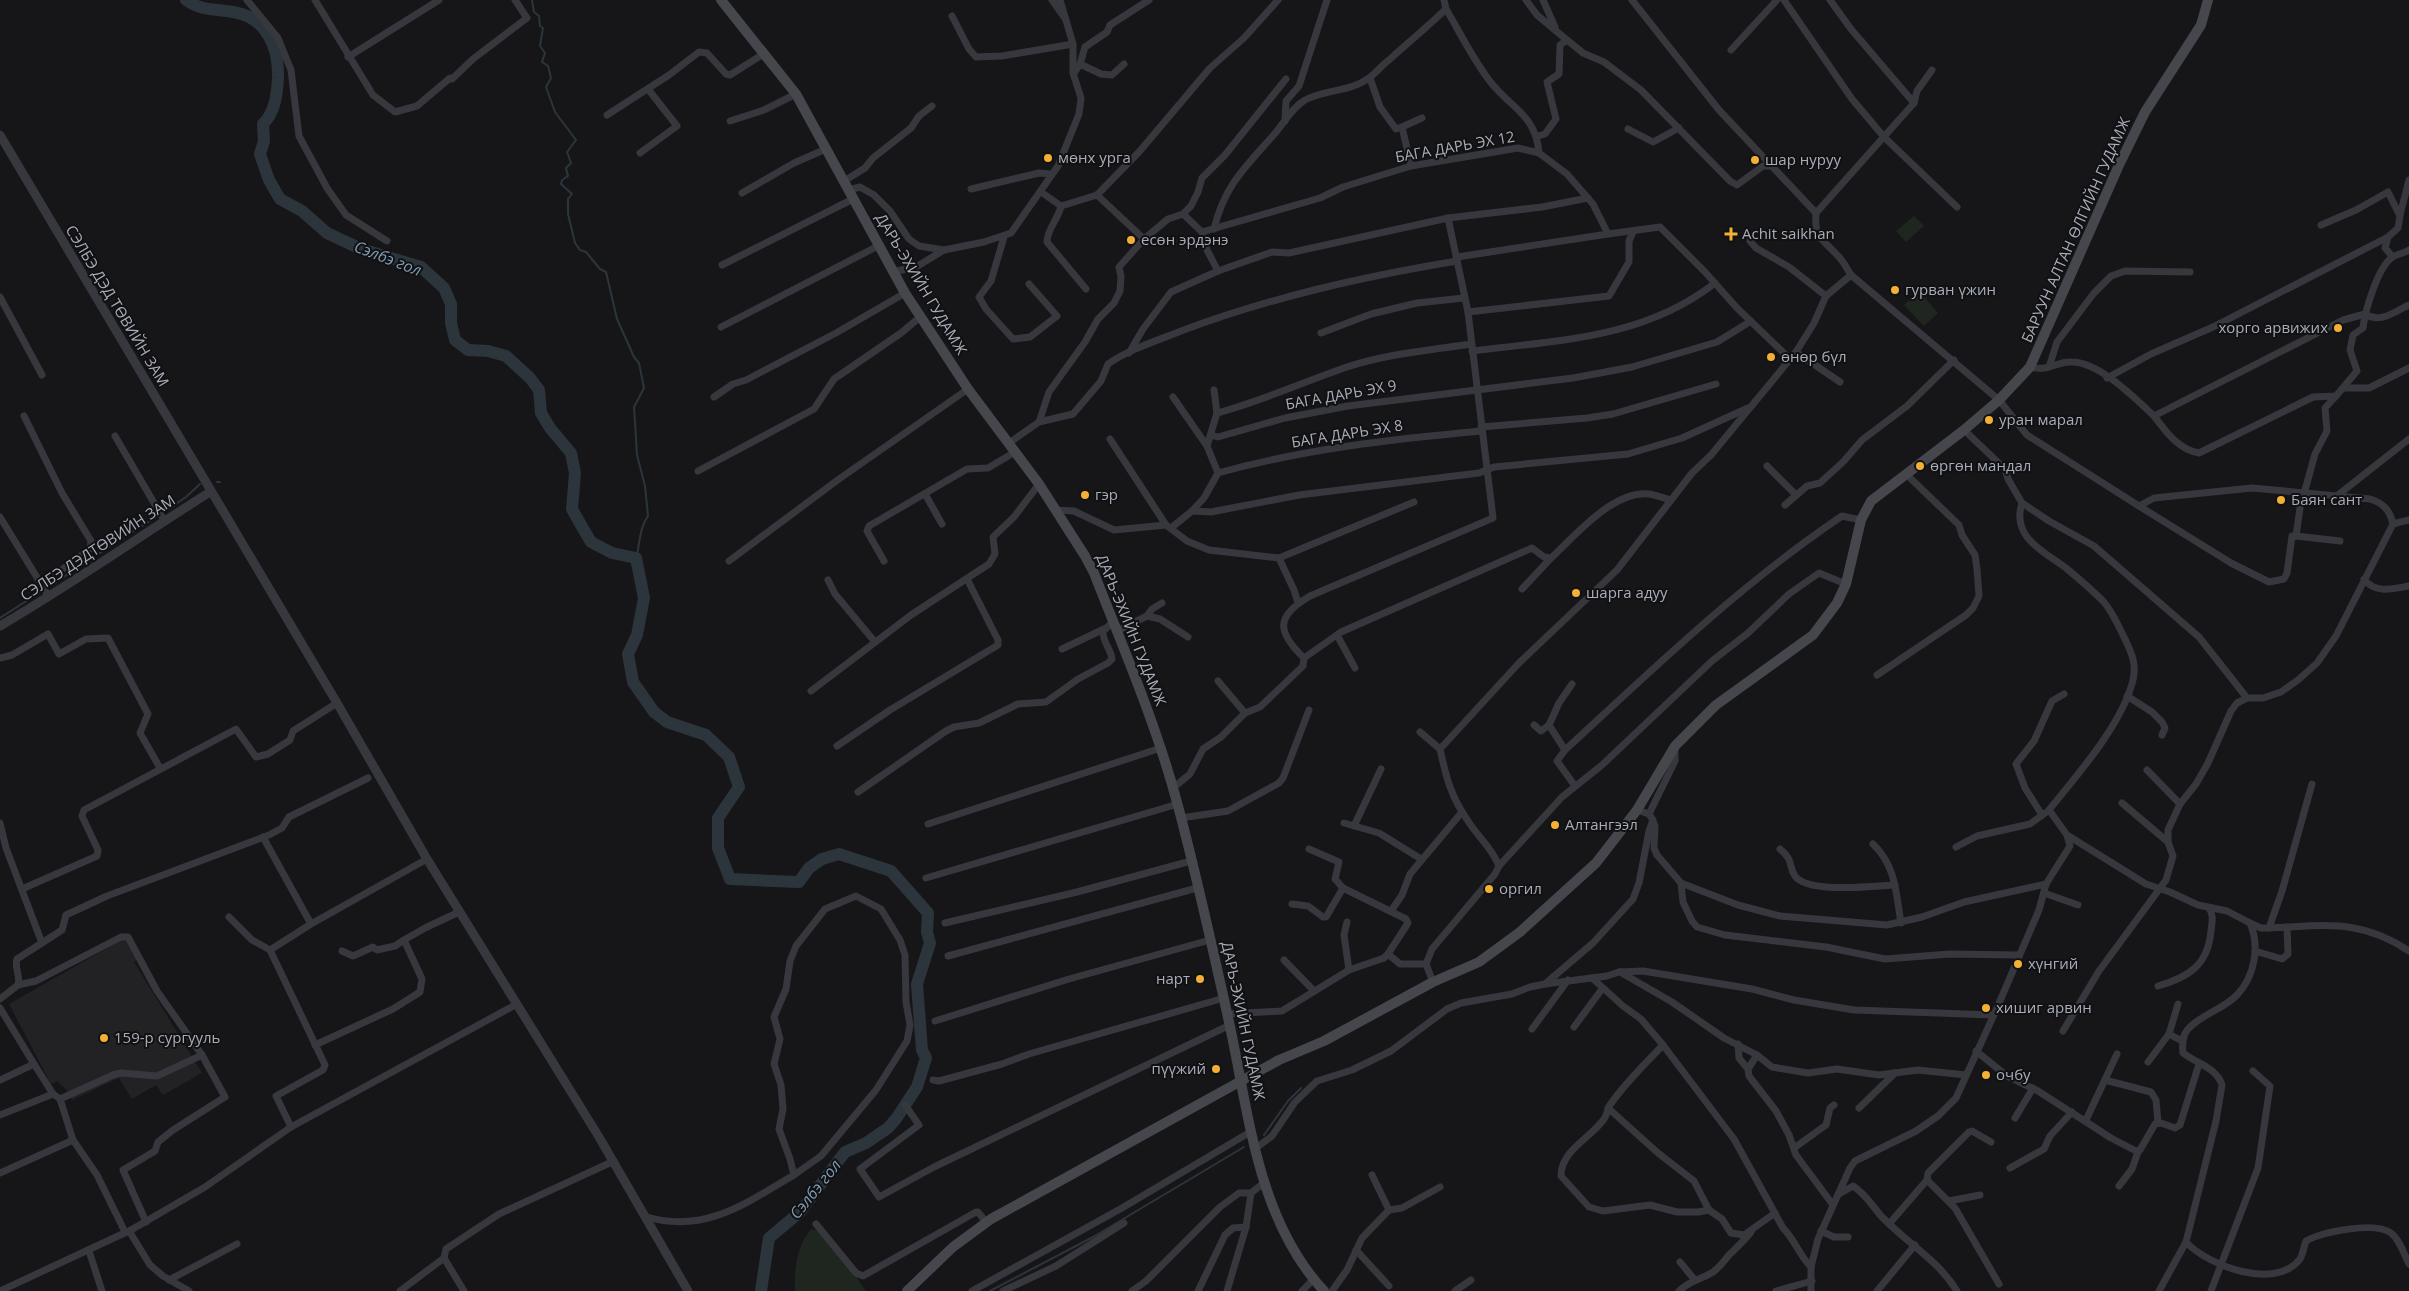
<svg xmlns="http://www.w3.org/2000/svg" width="2409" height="1291" font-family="'Open Sans',sans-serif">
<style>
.built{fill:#222225}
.green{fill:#1e261f}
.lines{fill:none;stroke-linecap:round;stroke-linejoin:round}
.stream{stroke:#2c353c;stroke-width:2}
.river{stroke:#2c353c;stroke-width:12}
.minor{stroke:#37383d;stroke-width:7}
.tertiary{stroke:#37383d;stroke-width:9}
.secondary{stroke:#45474d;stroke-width:10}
.poi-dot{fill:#f2b134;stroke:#111113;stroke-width:2}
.labels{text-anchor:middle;stroke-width:4;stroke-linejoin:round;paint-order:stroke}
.street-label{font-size:15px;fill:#a8adb8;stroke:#111113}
.poi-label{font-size:15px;fill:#a8adb8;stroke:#111113;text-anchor:start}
.water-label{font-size:16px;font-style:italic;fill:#7f9bb3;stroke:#111113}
</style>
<rect width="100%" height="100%" fill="#161618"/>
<path class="built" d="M125,938L138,959L134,962L202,1073L163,1095L156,1085L132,1099L119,1078L72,1100L66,1089L57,1081L51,1084L9,1004Z"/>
<g class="green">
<path d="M1914,216L1924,226L1906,242L1896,231Z"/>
<path d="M1919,291L1938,313L1924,326L1904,305Z"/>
<path d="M811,1229C829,1231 855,1276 866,1291H795C794,1269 797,1246 811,1229Z"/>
</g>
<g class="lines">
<g class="stream">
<path d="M532,0L534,12L539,16L540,26L543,28L540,46L545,53L542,62L548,66L551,78L546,87L555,112L576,140L567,152L571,163L566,168L568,176L562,180L561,184L572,194L568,199V214L575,243L580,250L586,252L600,269L606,272L617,319L634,357L639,363L644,388L634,407L637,455L645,486L648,516C639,528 640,545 636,558"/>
<path d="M217,482H220"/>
<path d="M167,510L186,497L200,484"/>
<path d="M125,536L158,516"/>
<path d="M50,586L112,545"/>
<path d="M0,618L42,591"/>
<path d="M1264,1135L1288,1101L1301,1088"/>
<path d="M990,1291L1093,1237L1244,1147"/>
</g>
<path class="river" d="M186,0C201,11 216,9 233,12C267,17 279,48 278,78C277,95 275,112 263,124L264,141L260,154L269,180L280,199L302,211L327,233L361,249L421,267L444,288L451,304V323L455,340L468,350L488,351L506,356L530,378L539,390L541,413L550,428L571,453L575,473L572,509L581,525L591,542L612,553L636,558L644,598L637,635L628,654L633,682L654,712L667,722L706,735L729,757L739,787L718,818V848L730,879L799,882L809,868L822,859L839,854L891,871L928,913L927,932L930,943L917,984L922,1050L926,1058L917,1087L896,1119L888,1128L866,1143L845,1152L800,1212L769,1238L761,1291"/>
<g class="minor">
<path d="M247,0L278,38L291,70L299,136L327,188L346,215L387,241"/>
<path d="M315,0L373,95L395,112L417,106L450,78L452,79L473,59L527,18L515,0"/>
<path d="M1052,0L1064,17"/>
<path d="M1444,0L1446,9C1461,34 1474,62 1493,85C1513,109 1536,116 1539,153"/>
<path d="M1526,0L1537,15L1567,40"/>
<path d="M1543,0L1555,27"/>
<path d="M1632,0L1719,110L1816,213"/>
<path d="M1784,0L1852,99L1884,137L1957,207"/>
<path d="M1830,0L1851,29L1914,103"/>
<path d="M952,16L969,49L976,57L1002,56L1073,44"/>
<path d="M1731,50L1777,0"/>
<path d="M348,57L439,0"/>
<path d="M1080,64L1101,74L1112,75L1124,64"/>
<path d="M1932,70L1917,91L1914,103L1816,213C1814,239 1822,238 1837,255C1843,260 1847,269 1851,275L1999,400L2027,435L2139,506L2154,498L2252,488L2370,499C2383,503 2390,510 2393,524L2336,636L2317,663L2298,680L2281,692L2263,698H2247L2237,703L2231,711L2208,763L2196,784L2180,804L2168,830V842L2173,856L2166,880L2099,971L2063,1031"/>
<path d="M1074,73L1080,64L1085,47L1107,32L1110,25L1149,0"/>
<path d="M1370,78L1380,107L1396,129L1402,127L1411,166"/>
<path d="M607,115L669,75L699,52L707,53L726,74L730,75L765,53"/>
<path d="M730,121L764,110L796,94"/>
<path d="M1285,121L1286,101L1299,86L1327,0"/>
<path d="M1402,127L1422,118"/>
<path d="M1628,129L1653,142L1679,128"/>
<path d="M1538,136L1545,134L1556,119L1547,82L1559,74L1560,45L1567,40L1583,53L1604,62L1641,90L1730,181L1737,185L1763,166H1774"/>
<path d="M640,153L677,126L648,89"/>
<path d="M844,181L865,168L873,158L911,128L919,116L932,106"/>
<path d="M971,189L1039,173L1051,174"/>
<path d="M849,190L860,187L874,195L890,211L909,239L919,246L944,250L984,242L1011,233L1058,166L1079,114L1081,98L1073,73V44L1060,0"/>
<path d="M1041,192L1061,206L1097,195L1139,152L1210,68L1244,38L1278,0"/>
<path d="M742,193L794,163L826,149"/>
<path d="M1061,206C1058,220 1047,229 1047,242L1086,289"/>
<path d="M1183,214L1202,232"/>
<path d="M2400,215L2409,180"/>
<path d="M2321,225L2356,210L2388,192L2400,216L2398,228L2388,237L2385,248L2393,257"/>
<path d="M1214,229C1225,183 1248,165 1277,131C1285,121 1293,107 1305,100C1326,89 1350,92 1369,78C1376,73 1382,65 1389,60C1408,43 1427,27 1446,9"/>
<path d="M1004,237L991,281L979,297L986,309L1013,339L1030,337L1057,316L1029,284"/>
<path d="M1144,239L1168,219L1183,214L1191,206L1198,192L1202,178L1225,155L1286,79"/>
<path d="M1750,241L1756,248L1789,267L1826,296"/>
<path d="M1457,257L1608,234"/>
<path d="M722,265L853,199"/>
<path d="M1218,271L1207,250L1202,232L1320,198L1343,187L1411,166L1518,148L1539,153L1567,174L1593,204L1608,234L1660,227L1705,272L1737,308L1790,359"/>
<path d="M892,272L916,267L944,250"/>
<path d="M0,297L42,375"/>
<path d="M1468,312L1609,296L1629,262V241L1633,232"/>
<path d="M721,327L878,246"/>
<path d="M1321,333L1371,314L1417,303L1464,298"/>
<path d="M1472,351C1559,340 1643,339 1715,283"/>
<path d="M1796,352L1840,382"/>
<path d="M1129,353L1143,329L1171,292L1218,271L1272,252L1289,253L1448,218L1542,207L1588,198"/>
<path d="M2030,367C2049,372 2056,361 2072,362C2099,362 2135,398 2154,416L2343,320L2365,314C2380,324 2394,312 2409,305"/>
<path d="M2049,367L2057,342L2094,293L2111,276L2125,271L2190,272"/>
<path d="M2107,378L2151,354L2213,327L2388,237"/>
<path d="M2344,388H2369L2409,368"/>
<path d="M714,397L733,384L746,380L836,333L905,293"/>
<path d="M1173,397L1207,446"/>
<path d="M1217,413C1262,401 1303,382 1347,367C1386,354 1430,350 1471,344"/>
<path d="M24,416L62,493L91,541L90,549L41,585"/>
<path d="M2154,416C2167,433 2178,449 2199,453L2313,397L2336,396L2357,371L2350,350L2353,335L2363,328C2365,311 2378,265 2394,256C2399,254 2404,253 2409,250"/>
<path d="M1039,422L1073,414L1101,381L1108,364C1127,350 1159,340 1181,331C1272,297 1361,277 1457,261"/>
<path d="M1481,427L1587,418L1613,414L1716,384"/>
<path d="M1211,435L1218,437L1285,418L1348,406L1573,378L1632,367L1717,342L1751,321"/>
<path d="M115,436L164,520"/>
<path d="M1110,439L1166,525"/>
<path d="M1009,443L1039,422L1049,392L1085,342L1098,319L1114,303L1120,291L1121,277L1119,267L1144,239L1097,195"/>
<path d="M1767,466L1796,495"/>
<path d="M698,471L814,409L834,379L901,333L920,317"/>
<path d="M1218,473C1304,449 1393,439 1482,431"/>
<path d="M925,494L942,524"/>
<path d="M2338,495L2409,439"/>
<path d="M2022,503L2049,521L2094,546L2199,637L2247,698"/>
<path d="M1785,505L1807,486L1820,483L1844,461L1862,440L1907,406L1954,360"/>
<path d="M2139,506L2231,563L2269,582L2284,579L2287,573L2292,536H2296L2300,508L2315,454L2327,431L2325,408L2336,396"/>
<path d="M1056,510L1074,511L1114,530L1166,525L1187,541L1209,550L1279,558L1414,502"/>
<path d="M1192,511L1211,512L1299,495L1479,473L1494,467L1628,454L1682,438L1748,408"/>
<path d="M0,517L49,597"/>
<path d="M2393,524L2409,520"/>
<path d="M1171,528L1192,511L1204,498L1218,473L1207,446L1217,413L1214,390"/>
<path d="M2296,536L2340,541"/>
<path d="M1279,558L1294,590L1298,603"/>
<path d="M729,561L839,479L968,389"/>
<path d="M884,561L867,531L869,526L967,469L988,468L1015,452"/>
<path d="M2364,579C2375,594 2392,589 2409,586"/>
<path d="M828,580L835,594L875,642"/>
<path d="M1522,589L1551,558"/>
<path d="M1147,616L1160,619L1188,637"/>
<path d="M1117,631L1147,616L1152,609L1162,603"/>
<path d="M1337,635L1355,668"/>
<path d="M1062,649L1106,628"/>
<path d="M0,658L12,655L48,634L59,654L86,639L108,638L148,714L140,733L160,768"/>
<path d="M1304,658L1341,632L1532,548L1544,557L1551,558C1575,536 1613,490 1649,494C1656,495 1664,498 1671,500"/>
<path d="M1877,675L1966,615L1973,608L1979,596L1977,569L1975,555L1962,535L1959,525L1907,475"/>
<path d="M1218,681L1245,713"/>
<path d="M811,691L911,615L989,564L995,554L993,537L1014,517L1039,484"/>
<path d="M2127,696L2152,712L2162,722L2165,728L2162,735"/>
<path d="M1534,725L1541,731L1549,725"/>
<path d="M1420,732L1440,749"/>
<path d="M837,746L890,710L998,645V640L967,579"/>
<path d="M1565,750L1549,725L1559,703L1572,684"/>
<path d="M2147,770L2180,804"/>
<path d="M1575,786L1557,761L1565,750C1654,668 1741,584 1842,516L1861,520"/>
<path d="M1173,788L1190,774L1203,749L1221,737L1245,713L1260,707L1303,666L1304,658C1276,631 1276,616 1310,596L1493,518L1468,312L1448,218"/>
<path d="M858,792L946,731L954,727L979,723L1018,704L1046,702L1078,679L1108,663L1112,659C1111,649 1102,641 1103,631L1113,622"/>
<path d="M2122,803L2168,842"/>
<path d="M1649,814L1675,761V746"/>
<path d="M2042,815L2025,788L2016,764L2034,741L2052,701L2064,694"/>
<path d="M1181,818L1228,811L1279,783L1283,778L1309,710"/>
<path d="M1653,821L1655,826L1654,848L1657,855L1681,883L1683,902L1692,921L1697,927L1725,935L1826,947L1885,959L1950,954L2019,955"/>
<path d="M0,823L6,848L42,943"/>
<path d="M1344,823L1379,833L1421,859"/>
<path d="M928,824L1161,748"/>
<path d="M1354,826L1381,769"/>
<path d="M2067,835L2146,884L2170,892L2198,905L2227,911L2250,923C2260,946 2255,976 2237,995C2224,1009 2202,1014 2189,1028C2182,1035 2182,1044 2183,1053C2196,1063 2217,1068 2222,1085L2216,1121L2186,1242"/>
<path d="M263,837L311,924L270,950"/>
<path d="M1873,844C1896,866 1896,893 1901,923"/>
<path d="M1956,847L1977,836L2030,824L2045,813"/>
<path d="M1309,849L1339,862L1335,879L1343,888L1406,919L1408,923L1388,954L1400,964H1426"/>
<path d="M1780,849C1794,860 1788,866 1795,876C1808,894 1874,886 1895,885"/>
<path d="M1499,866L1562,797L1602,765L1712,661L1748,633L1789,594L1819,573L1846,584"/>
<path d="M926,878L1178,804"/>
<path d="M1681,883L1738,905L1780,916L1887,925L1922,917L1964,902L2046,884"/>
<path d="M22,889L97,856L98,850L82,816L84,810L236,729L256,757L268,754L290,740L293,731L337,703"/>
<path d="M2044,893L2078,905"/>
<path d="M1292,904L1308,906L1323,917H1326L1343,888"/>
<path d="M1391,911L1402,895L1410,874L1462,812"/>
<path d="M229,917L252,940L270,950L325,1065L323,1070L276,1096L291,1127"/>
<path d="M1347,922L1344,935L1349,970"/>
<path d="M945,923L1077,892L1191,861"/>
<path d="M2250,923L2261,928C2320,927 2357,916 2409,951"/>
<path d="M311,924L427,859"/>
<path d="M2269,928L2282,891L2312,784"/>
<path d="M342,951L353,956L373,947L377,950L395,946L404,940"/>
<path d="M2255,951L2282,959L2288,954L2287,927"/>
<path d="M948,956L1197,888"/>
<path d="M1284,960L1314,991"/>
<path d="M1620,972L1672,1002L1724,1038L1757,1055L1772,1067L1808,1073L1837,1069L1879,1075L1918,1070L1966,1075"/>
<path d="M1592,978L1623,1006L1641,1019L1663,1045L1734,1139L1783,1228C1795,1240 1799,1255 1811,1267"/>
<path d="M1433,982L1426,964L1432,949L1495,874L1499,866C1492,848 1478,837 1468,821C1451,797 1446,777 1440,749L1519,663L1617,570L1692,473L1711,455L1796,352L1814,323L1826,296L1851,275"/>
<path d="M1545,984L1607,976L1619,972L1643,971L1752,989L1794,1000L1854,1010L1993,1015"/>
<path d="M18,985L36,981L121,937H128L157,991L202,1055L225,1097L173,1130L158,1142L155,1151L123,1170L146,1222"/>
<path d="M2158,986C2189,977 2208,965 2211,931C2212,922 2214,915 2209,908"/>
<path d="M0,999L18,985C21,976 14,968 17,959L62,930L66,915L107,896L269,835L282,828L289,817L368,778"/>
<path d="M0,1008L34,1064L0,1080"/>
<path d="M1227,1014L1282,1011L1349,970L1384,958L1388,954"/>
<path d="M935,1021L1069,979L1210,940"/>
<path d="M1574,1027L1602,989"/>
<path d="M1532,1029L1568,980"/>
<path d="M2169,1034L2178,1004"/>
<path d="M1738,1044L1739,1058L1748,1069"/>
<path d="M315,1045L393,1009L420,992L422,979L404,940L425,928L459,912"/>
<path d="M1663,1045C1645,1064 1625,1083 1610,1105C1607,1110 1607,1115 1604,1119C1591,1138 1561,1150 1561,1176L1589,1207L1603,1211L1650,1205L1677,1212H1698L1709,1210"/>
<path d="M1976,1051L2007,1076L2038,1091L2111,1138L2136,1151L2140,1150L2155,1124L2161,1123L2175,1128L2180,1125L2199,1064"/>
<path d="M1757,1055L1748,1069L1749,1076L1776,1111L1789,1135L1796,1155L1833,1205"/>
<path d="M2148,1062L2169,1034L2182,1041"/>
<path d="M34,1064L53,1094"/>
<path d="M933,1080L939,1081L1002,1064L1029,1054L1224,998"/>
<path d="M2105,1080L2151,1092L2156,1100L2158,1123"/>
<path d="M60,1099L113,1075L121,1073L157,1076L202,1055"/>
<path d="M905,1105L919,1125L860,1169L879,1197L934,1167L1230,1025"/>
<path d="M1608,1108L1658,1153L1694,1181L1709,1210L1722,1219L1731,1233L1744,1235L1775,1213"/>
<path d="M1859,1108L1895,1073"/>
<path d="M0,1115L53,1094L60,1099L73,1140L97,1175L125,1232"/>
<path d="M2015,1118L2033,1088"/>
<path d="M2086,1120L2117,1054"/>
<path d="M1256,1148L1272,1136L1295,1102L1317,1081L1352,1070L1391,1051L1447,1009L1461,1003L1512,994L1530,987L1545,984L1593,943L1633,899L1639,883L1649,831L1653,820L1649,814L1637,810"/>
<path d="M1794,1148L1826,1125L1830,1108L1834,1105"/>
<path d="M2010,1168L2044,1149L2050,1136L2072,1112"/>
<path d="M0,1173L73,1140"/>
<path d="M1927,1180L1928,1173L1969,1132L1972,1131L1991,1142"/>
<path d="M2119,1186L2132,1169L2138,1152"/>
<path d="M1839,1194L1853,1186C1866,1194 1872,1206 1882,1217C1907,1243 1938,1260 1957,1291"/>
<path d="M1949,1201L1980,1195"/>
<path d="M1389,1210L1402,1208L1440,1187"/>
<path d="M647,1217C705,1234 746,1203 794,1175L790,1159L779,1129L783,1109L781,1085L774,1064L780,1039L774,1017L786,989L790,961L796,946L825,909L856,896L881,909L900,940L905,955L906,1002L910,1025L907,1041L876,1090L821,1156L794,1175"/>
<path d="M816,1224L856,1273L863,1276L976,1212H978L986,1222"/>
<path d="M1889,1224L1927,1180L1955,1208L1999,1284"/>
<path d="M131,1230V1234L150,1265L163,1276L189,1291"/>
<path d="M1821,1231L1834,1237H1848"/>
<path d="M1356,1250L1389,1286"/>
<path d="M89,1251L102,1291"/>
<path d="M1680,1262L1694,1279"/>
<path d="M169,1280L237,1244"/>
<path d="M0,1291L131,1230L205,1187L291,1127L517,1004"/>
<path d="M400,1291L444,1258"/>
<path d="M464,1291L444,1258L446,1249L499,1214L614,1161"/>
<path d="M972,1291L1122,1208L1252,1131"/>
<path d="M1003,1291L1056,1266L1124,1223"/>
<path d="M1132,1291L1146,1281L1220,1207L1239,1193H1251L1265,1182"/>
<path d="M1198,1291L1225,1235L1233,1228L1246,1227"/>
<path d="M1227,1291L1246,1227L1251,1193"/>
<path d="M1302,1291L1313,1280"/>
<path d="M1332,1291L1347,1270L1362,1238L1389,1210L1372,1175"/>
<path d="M1455,1291L1471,1280"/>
<path d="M1679,1291C1693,1278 1699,1281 1713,1272C1720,1267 1724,1261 1729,1255C1737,1247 1744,1241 1751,1232"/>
<path d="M1776,1291L1812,1281"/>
<path d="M1811,1291V1267L1818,1239L1850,1168L1855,1161L1916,1131L1938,1116L1956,1098L1997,1008L2039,910L2046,884L2070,846L2067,835L2049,810C2077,775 2122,725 2133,680C2137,663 2131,652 2124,637C2118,625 2112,611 2103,601C2092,590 2078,578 2066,568C2043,551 2011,537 2022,503L2008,479L2005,469L1964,430"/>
<path d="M1877,1291L1915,1245"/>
<path d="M2159,1291L2186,1242C2208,1266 2276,1291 2300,1259C2303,1254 2304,1246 2306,1241C2322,1232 2375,1221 2391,1233C2400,1240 2404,1254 2409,1264"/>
<path d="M2211,1291L2258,1168L2270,1086L2253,1071"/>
</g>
<g class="tertiary">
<path d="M0,135L337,703L427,859L599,1137L688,1291"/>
<path d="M0,626C72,584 140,536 210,492"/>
</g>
<g class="secondary">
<path d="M721,0L796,94L905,293L968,389L1039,484L1085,556L1094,573C1124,650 1157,726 1178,806C1197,877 1213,950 1229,1022C1249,1113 1257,1219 1324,1291"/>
<path d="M907,1291L953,1247L991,1219L1279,1060L1324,1041L1433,982L1479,962L1520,932L1596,863L1637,810L1675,746L1716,705L1813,635L1837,603L1846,584L1861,520L1871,501L1964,430L1999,400L2030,367L2119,165L2145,112L2201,25L2208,0"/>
</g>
</g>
<g class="poi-dot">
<circle cx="1048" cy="158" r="5"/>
<circle cx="1755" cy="160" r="5"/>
<path d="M1728.5 226.5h5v5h5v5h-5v5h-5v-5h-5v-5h5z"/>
<circle cx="1131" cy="240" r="5"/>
<circle cx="1895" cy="290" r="5"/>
<circle cx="2338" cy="328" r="5"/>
<circle cx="1771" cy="357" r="5"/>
<circle cx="1989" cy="420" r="5"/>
<circle cx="1920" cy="466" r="5"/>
<circle cx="1085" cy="495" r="5"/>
<circle cx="2281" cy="500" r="5"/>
<circle cx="1576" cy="593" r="5"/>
<circle cx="1555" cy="825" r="5"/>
<circle cx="1489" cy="889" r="5"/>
<circle cx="2018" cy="964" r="5"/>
<circle cx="1200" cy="979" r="5"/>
<circle cx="1986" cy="1008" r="5"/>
<circle cx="104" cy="1038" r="5"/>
<circle cx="1216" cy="1069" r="5"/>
<circle cx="1986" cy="1075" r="5"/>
</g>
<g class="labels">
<g class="street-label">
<text transform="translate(1455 147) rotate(-10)" y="5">БАГА ДАРЬ ЭХ 12</text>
<text transform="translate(2076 230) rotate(-66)" y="5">БАРУУН АЛТАН ӨЛГИЙН ГУДАМЖ</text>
<text transform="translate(921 284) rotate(59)" y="5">ДАРЬ-ЭХИЙН ГУДАМЖ</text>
<text transform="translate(117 306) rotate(59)" y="5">СЭЛБЭ ДЭД ТӨВИЙН ЗАМ</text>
<text transform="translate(1341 395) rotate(-10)" y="5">БАГА ДАРЬ ЭХ 9</text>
<text transform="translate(1347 434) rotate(-9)" y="5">БАГА ДАРЬ ЭХ 8</text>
<text transform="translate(98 548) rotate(-33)" y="5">СЭЛБЭ ДЭДТӨВИЙН ЗАМ</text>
<text transform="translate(1131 630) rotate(68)" y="5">ДАРЬ-ЭХИЙН ГУДАМЖ</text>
<text transform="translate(1243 1021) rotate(78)" y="5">ДАРЬ-ЭХИЙН ГУДАМЖ</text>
</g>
<g class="poi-label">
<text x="1058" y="163">мөнх урга</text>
<text x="1765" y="165">шар нуруу</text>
<text x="1742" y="239">Achit saikhan</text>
<text x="1141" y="245">есөн эрдэнэ</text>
<text x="1905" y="295">гурван үжин</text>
<text x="2328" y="333" text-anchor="end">хорго арвижих</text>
<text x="1781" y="362">өнөр бүл</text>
<text x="1999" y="425">уран марал</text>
<text x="1930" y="471">өргөн мандал</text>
<text x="1095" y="500">гэр</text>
<text x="2291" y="505">Баян сант</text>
<text x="1586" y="598">шарга адуу</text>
<text x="1565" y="830">Алтангээл</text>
<text x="1499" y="894">оргил</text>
<text x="2028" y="969">хүнгий</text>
<text x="1190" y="984" text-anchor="end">нарт</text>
<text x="1996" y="1013">хишиг арвин</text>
<text x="114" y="1043">159-р сургууль</text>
<text x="1206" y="1074" text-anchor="end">пүүжий</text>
<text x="1996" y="1080">очбу</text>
</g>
<g class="water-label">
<text transform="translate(388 258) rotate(21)" y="6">Сэлбэ гол</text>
<text transform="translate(815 1189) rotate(-51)" y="6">Сэлбэ гол</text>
</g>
</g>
</svg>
